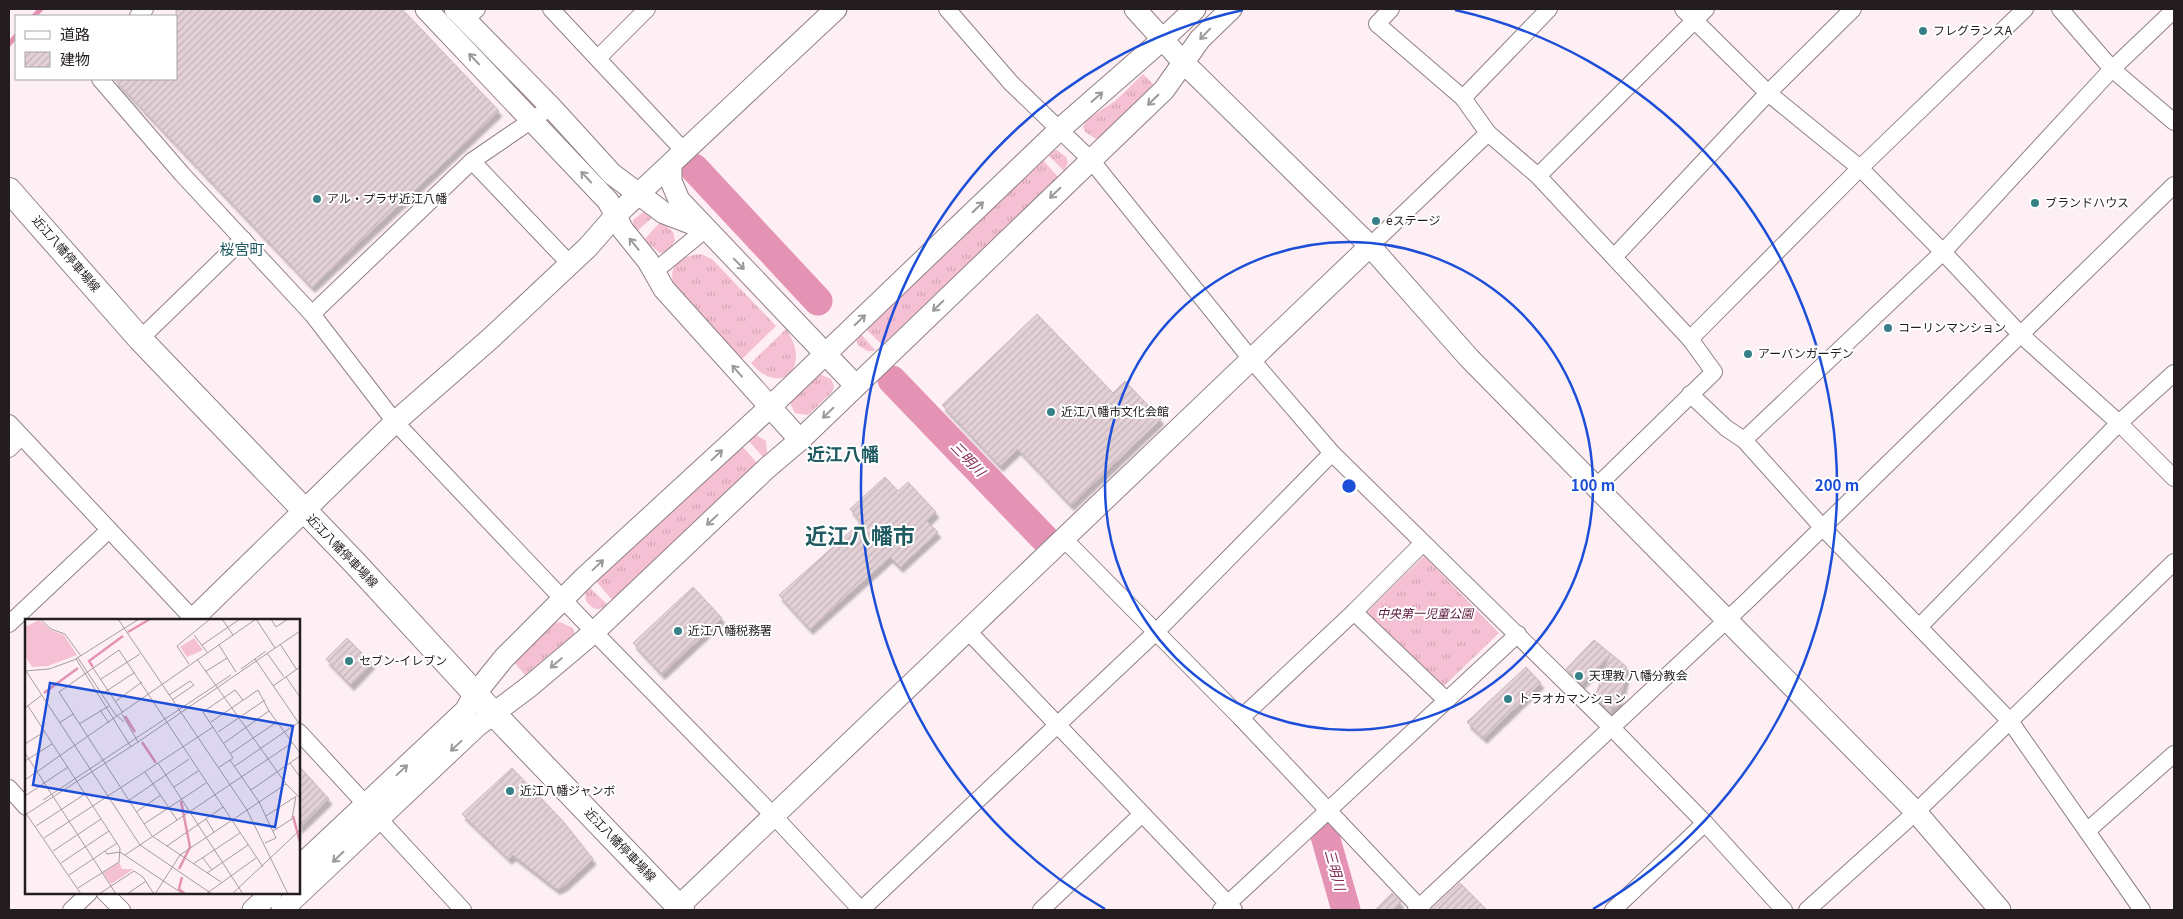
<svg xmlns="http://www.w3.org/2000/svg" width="2183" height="919" font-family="Georgia,'Noto Sans JP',serif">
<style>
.grass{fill:url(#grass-tufts)}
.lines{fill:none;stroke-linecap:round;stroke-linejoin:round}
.stream{stroke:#e593b4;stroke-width:5}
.river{stroke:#e593b4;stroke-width:29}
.building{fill:url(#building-hatch);stroke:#c9b8be;filter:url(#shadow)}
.minor-casing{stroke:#918086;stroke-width:18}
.tertiary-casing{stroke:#918086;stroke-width:23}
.secondary-casing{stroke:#918086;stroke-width:26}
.minor{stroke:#fff;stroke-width:16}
.tertiary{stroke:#fff;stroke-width:21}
.secondary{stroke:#fff;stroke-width:24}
.oneway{stroke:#9c999a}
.ring{fill:none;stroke:#1d4ed8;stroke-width:2.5}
.poi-dot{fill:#388087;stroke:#fff;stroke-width:2}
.labels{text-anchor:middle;stroke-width:4;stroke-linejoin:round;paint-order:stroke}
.poi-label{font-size:12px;fill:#231d1f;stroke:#fff;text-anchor:start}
.street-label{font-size:12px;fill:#231d1f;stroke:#fff}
.park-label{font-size:12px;font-style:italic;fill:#591136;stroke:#fff}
.water-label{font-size:14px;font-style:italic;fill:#872856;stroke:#fff}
.quarter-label{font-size:15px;fill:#1f5a60;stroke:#fff}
.district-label{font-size:18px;font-weight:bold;fill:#1f5a60;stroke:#fff}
.town-label{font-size:22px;font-weight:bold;fill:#1f5a60;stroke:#fff}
.inset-river{fill:none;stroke:#e593b4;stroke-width:2.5}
.inset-road{fill:none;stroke:#a69b9f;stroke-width:1}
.view{fill:#1d4ed8;fill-opacity:0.15;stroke:#1d4ed8;stroke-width:2.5}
.inset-edge{fill:none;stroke:#231d1f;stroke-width:2.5}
.centre{fill:#1d4ed8;stroke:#fff;stroke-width:2.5}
.ring-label{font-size:15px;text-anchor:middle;font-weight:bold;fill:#1d4ed8;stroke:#fff;stroke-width:4;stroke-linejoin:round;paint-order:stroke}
</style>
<defs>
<pattern id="grass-tufts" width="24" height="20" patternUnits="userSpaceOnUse" patternTransform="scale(1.25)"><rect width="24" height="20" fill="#f6c0d4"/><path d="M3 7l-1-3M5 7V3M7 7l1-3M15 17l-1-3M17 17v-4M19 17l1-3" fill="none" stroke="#d3a5b6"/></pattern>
<pattern id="building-hatch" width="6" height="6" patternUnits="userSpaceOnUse" patternTransform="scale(1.25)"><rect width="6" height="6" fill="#e4d1d8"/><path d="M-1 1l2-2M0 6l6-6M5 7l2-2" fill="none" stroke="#c3b3b9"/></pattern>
<filter id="shadow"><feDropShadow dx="3" dy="5.5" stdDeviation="1" flood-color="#0004"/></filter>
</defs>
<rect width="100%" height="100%" fill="#feeff4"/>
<g class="grass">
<path d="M1143,74L1155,86L1103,135L1096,139L1085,132L1083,127L1086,120L1115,101Z"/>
<path d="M1057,150L1066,157L1068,163L1064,171L1048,155L1051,151Z"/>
<path d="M1043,160L1058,177L882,345L864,327Z"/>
<path d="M643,212H649L654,216L636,232L633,227V220Z"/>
<path d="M661,221L673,232L675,240L669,251L660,253L644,240Z"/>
<path d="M701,254L712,259L776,326L741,360L674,287C667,265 680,256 701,254Z"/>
<path d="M786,329C812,365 782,399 751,363Z"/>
<path d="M859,332L876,351H867L858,345L856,339Z"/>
<path d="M819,374L831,379L834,386L832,392L808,415L795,413L790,403L793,396Z"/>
<path d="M756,435L766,441L767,453L763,457L747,439Z"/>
<path d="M741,445L758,464L612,600L596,581Z"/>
<path d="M1424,556L1499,633L1444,686L1366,613Z"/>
<path d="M590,588L607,604C599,612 593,610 586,601L585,592Z"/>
<path d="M560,622L573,628L574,636L566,645L556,649L525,675L513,661L554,623Z"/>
</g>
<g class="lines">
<g class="stream">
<path d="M34,16L41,9"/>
<path d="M9,44L16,36"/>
</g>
<g class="river">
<path d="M694,168L818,301"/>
<path d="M892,380L1044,538"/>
<path d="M1323,829L1346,910"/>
</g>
</g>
<g class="building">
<path d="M176,9H402L499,111L312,287L114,79H176Z"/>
<path d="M1037,314L1113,393L1125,381L1161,419L1071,505L1018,449L1000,466L942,405Z"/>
<path d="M885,477L898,491L908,482L936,512L927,521L938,532L900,567L890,557L810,629L779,595L861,522L850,509Z"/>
<path d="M693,587L722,618L662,674L633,643Z"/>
<path d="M347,638L372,663L351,685L326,659Z"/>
<path d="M1594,640L1627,667L1621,675L1626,677L1617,707H1612L1611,712L1595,697L1609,657L1581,684L1566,669Z"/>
<path d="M1526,667L1541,683L1484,738L1467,722Z"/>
<path d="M299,766L329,799L299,828Z"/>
<path d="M512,768L562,820L593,859L565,885L557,889L513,855L509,859L462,814Z"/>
<path d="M1460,883L1487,910H1432V909Z"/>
<path d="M1392,893L1401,902L1393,910H1375Z"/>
</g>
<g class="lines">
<defs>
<g id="minor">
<path d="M551,9L684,151"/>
<path d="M947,9L1011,83L1091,160L1251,359L1332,453L1612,728L1705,823L1784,910"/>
<path d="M1391,9L1377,24L1463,98L1488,133L1538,176L1690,339L1714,372L1596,487"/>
<path d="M1683,9L1768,93L1860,168L1943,252L2020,334L2119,423L2174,478"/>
<path d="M2060,9L2112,69L2174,122"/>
<path d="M138,16L145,9"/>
<path d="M466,19L477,9"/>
<path d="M598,58L647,9"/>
<path d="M100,79L182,174L312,314L395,422L594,632L773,815L861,910"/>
<path d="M1463,98L1549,9"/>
<path d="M472,161L570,264"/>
<path d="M1538,176L1706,9"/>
<path d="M1370,246L1488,133"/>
<path d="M1614,257L1768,93L1853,9"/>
<path d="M655,271L706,229"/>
<path d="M312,314L472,161L551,107"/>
<path d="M140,339L243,239"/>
<path d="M1690,339L1860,168L2025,9"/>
<path d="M1690,394L1726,428L1744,440L1823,528L2010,721L2142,910"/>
<path d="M9,423L194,620"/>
<path d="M1744,440L1943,252L2112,69L2174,10"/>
<path d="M9,449L21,437"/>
<path d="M1063,538L1241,718L1422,910"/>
<path d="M1354,612L1446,700"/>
<path d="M9,624L109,530"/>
<path d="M1920,626L2119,423L2174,373"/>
<path d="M967,630L1234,910"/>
<path d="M1241,718L1354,612L1423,543"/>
<path d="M299,732L463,910"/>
<path d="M9,788L26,807"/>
<path d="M2087,831L2174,754"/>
<path d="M105,893L122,910"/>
<path d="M71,910L89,893"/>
<path d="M861,910L1157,631L1332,453"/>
<path d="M1041,910L1142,814"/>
<path d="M1221,910L1518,634"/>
<path d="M1416,910L1746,602L2174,185"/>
<path d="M1613,910L1705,823"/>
<path d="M1807,910L1916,812L2174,562"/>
</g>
<g id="tertiary">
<path d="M426,9L608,201L623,230L648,261L664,289L800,440"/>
<path d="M455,9L551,107L612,174L664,213L706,229"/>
<path d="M1135,9L1184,63L1370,246L1469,358L1916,812L2000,910"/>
<path d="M671,164V181L679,200L856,386"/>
<path d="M193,619L395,422L491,338L588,247L616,215L836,9"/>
<path d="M299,867L465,711L475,694L504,658L585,577L770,407L1060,129L1163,39L1195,9"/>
<path d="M253,910L271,893"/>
<path d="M282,910L477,726L530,686L594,632L767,468L800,440L1164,90L1200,39L1231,9"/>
<path d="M675,910L1370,246"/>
</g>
<path id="secondary" d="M9,190L140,339L354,562L493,713L682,910"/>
</defs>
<use href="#minor" class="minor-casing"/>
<use href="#tertiary" class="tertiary-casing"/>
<use href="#secondary" class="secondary-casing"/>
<use href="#minor" class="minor"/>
<use href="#tertiary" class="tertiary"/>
<use href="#secondary" class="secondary"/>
</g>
<defs><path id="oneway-shaft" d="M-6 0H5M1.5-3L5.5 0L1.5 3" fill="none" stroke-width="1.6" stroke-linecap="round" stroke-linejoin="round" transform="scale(1.25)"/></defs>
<g class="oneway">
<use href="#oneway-shaft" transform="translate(1205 34) rotate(134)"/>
<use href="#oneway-shaft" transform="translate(474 59) rotate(-134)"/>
<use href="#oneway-shaft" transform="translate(1097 97) rotate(-41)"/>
<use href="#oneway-shaft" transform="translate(1153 100) rotate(136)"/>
<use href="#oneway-shaft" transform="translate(586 177) rotate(-133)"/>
<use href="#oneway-shaft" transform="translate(1055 193) rotate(136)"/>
<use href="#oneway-shaft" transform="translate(978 207) rotate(-44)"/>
<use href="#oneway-shaft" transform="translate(634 244) rotate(-129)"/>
<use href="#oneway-shaft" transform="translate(739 264) rotate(46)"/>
<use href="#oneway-shaft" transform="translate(938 306) rotate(136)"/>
<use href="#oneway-shaft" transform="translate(860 320) rotate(-44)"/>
<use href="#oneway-shaft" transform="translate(737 371) rotate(-131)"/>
<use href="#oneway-shaft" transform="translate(828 413) rotate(136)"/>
<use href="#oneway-shaft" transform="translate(717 455) rotate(-43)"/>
<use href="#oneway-shaft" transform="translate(712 520) rotate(137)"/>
<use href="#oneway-shaft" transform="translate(598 565) rotate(-43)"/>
<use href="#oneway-shaft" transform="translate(556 663) rotate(140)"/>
<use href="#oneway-shaft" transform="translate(456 746) rotate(137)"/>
<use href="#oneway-shaft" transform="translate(402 770) rotate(-43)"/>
<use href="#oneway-shaft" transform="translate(338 857) rotate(136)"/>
</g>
<g class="ring">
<circle cx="1349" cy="486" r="244"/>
<path d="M1105 909A488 488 0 0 1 1243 10M1455 10A488 488 0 0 1 1593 909"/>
</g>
<g class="poi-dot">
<circle cx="1923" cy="31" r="5"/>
<circle cx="317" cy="199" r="5"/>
<circle cx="2035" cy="203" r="5"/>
<circle cx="1376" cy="221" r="5"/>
<circle cx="1888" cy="328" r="5"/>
<circle cx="1748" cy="354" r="5"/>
<circle cx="1051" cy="412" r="5"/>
<circle cx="678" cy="631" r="5"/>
<circle cx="349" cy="661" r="5"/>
<circle cx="1579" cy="676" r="5"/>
<circle cx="1508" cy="699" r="5"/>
<circle cx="510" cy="791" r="5"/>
</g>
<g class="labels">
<g class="poi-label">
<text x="1933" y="35">フレグランスA</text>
<text x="327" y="203">アル・プラザ近江八幡</text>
<text x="2045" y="207">ブランドハウス</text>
<text x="1386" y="225">eステージ</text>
<text x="1898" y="332">コーリンマンション</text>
<text x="1758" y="358">アーバンガーデン</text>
<text x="1061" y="416">近江八幡市文化会館</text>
<text x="688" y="635">近江八幡税務署</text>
<text x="359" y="665">セブン-イレブン</text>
<text x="1589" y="680">天理教 八幡分教会</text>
<text x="1518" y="703">トラオカマンション</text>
<text x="520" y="795">近江八幡ジャンボ</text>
</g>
<g class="street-label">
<text transform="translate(66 254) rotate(49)" y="4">近江八幡停車場線</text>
<text transform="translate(342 551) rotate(46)" y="4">近江八幡停車場線</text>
<text transform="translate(620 845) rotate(46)" y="4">近江八幡停車場線</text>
</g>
<g class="park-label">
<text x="1425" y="618">中央第一児童公園</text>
</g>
<g class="water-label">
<text transform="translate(968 459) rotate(46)" y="5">三明川</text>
<text transform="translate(1335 870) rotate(75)" y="5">三明川</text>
</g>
<g class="quarter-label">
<text x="242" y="255">桜宮町</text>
</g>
<g class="district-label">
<text x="843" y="461">近江八幡</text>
</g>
<g class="town-label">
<text x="860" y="544">近江八幡市</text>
</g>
</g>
<g transform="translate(25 619)">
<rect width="275" height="275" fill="#feeff4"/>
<path d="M94,243L97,250H109L86,265L78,254Z" fill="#f6c0d4"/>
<path d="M14,1L26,11L39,16L52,36L23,47L7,48L0,37V8ZM169,19L178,31L162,38L155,28Z" fill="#f6c0d4"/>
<path class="inset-river" d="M103,13L125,0M68,48L64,42L98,17M19,74L53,49M100,97L110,113M117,123L131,144M268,197L275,223M154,250L165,228L156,182M157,258L154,270L160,275"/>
<path class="inset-road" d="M15,0L26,10L40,15L56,37M93,0L222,191L263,275M197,0L208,16M246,0L251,8L263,0M169,16L182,33M255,25L272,51M177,26L215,0M194,26L211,53M242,34L259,58M53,39L90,95L99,103M51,40L106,128M172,40L261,165L275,179M230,40L275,106M164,45L152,27L185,0M68,49L98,94M216,50L241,32M0,52L24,50L49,41L114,0M1,52L115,226L187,275M180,53L202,39M261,58L275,78M76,60L115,35M248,67L275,48M77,75L110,53M144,76L165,62L169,66L147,81M91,82L117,63M3,87L95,229L94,243L53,269M0,89L17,76M75,91L84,104M97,95L113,123M186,103L233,71L244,92L275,134M34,104L48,95M54,105L84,87M193,113L240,81M199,124L244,92M0,125L19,113M0,134L91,275M206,134L252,103M205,141L234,183L251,219L240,224M0,142L27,125M133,144L218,275M265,144L275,158M210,147L274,103M193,149L208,139L178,93L210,71L218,81M120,153L152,201M0,161L231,0L250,29M149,168L173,152M226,171L275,137M0,177L43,148M18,181L206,56M103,182L164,140M0,193L56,275M111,193L136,176M0,196L113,123L275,12M241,197L270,178M181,200L189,213M119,205L181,164M11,207L60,175M248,212L267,200L271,177M19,219L188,108M142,227L198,188M28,232L76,200M80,232L82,235L95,233L158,275M100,236L267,124M178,239L187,251M36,244L84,212M168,245L215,214M182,254L223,226M44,256L92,224M196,263L127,217L34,73L94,31L238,248M74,275L109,252L118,258L129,275M102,275L121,262M130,275L155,236L261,165M181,275L231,239M207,275L275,211"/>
<path class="view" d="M25,64L268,107L250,208L8,166Z"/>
<rect width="275" height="275" class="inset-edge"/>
</g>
<circle cx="1349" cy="486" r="8" class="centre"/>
<g class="ring-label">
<text x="1593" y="491">100 m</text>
<text x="1837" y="491">200 m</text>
</g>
<rect width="2183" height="919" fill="none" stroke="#231d1f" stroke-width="20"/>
<rect x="15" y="15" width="162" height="65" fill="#ffffff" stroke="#a7a5a5"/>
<rect x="25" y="31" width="25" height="8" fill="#ffffff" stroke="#a7a5a5"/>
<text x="60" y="40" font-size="15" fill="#231d1f">道路</text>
<rect x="25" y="52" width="25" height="15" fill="url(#building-hatch)" stroke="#a7a5a5"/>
<text x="60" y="65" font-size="15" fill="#231d1f">建物</text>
</svg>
